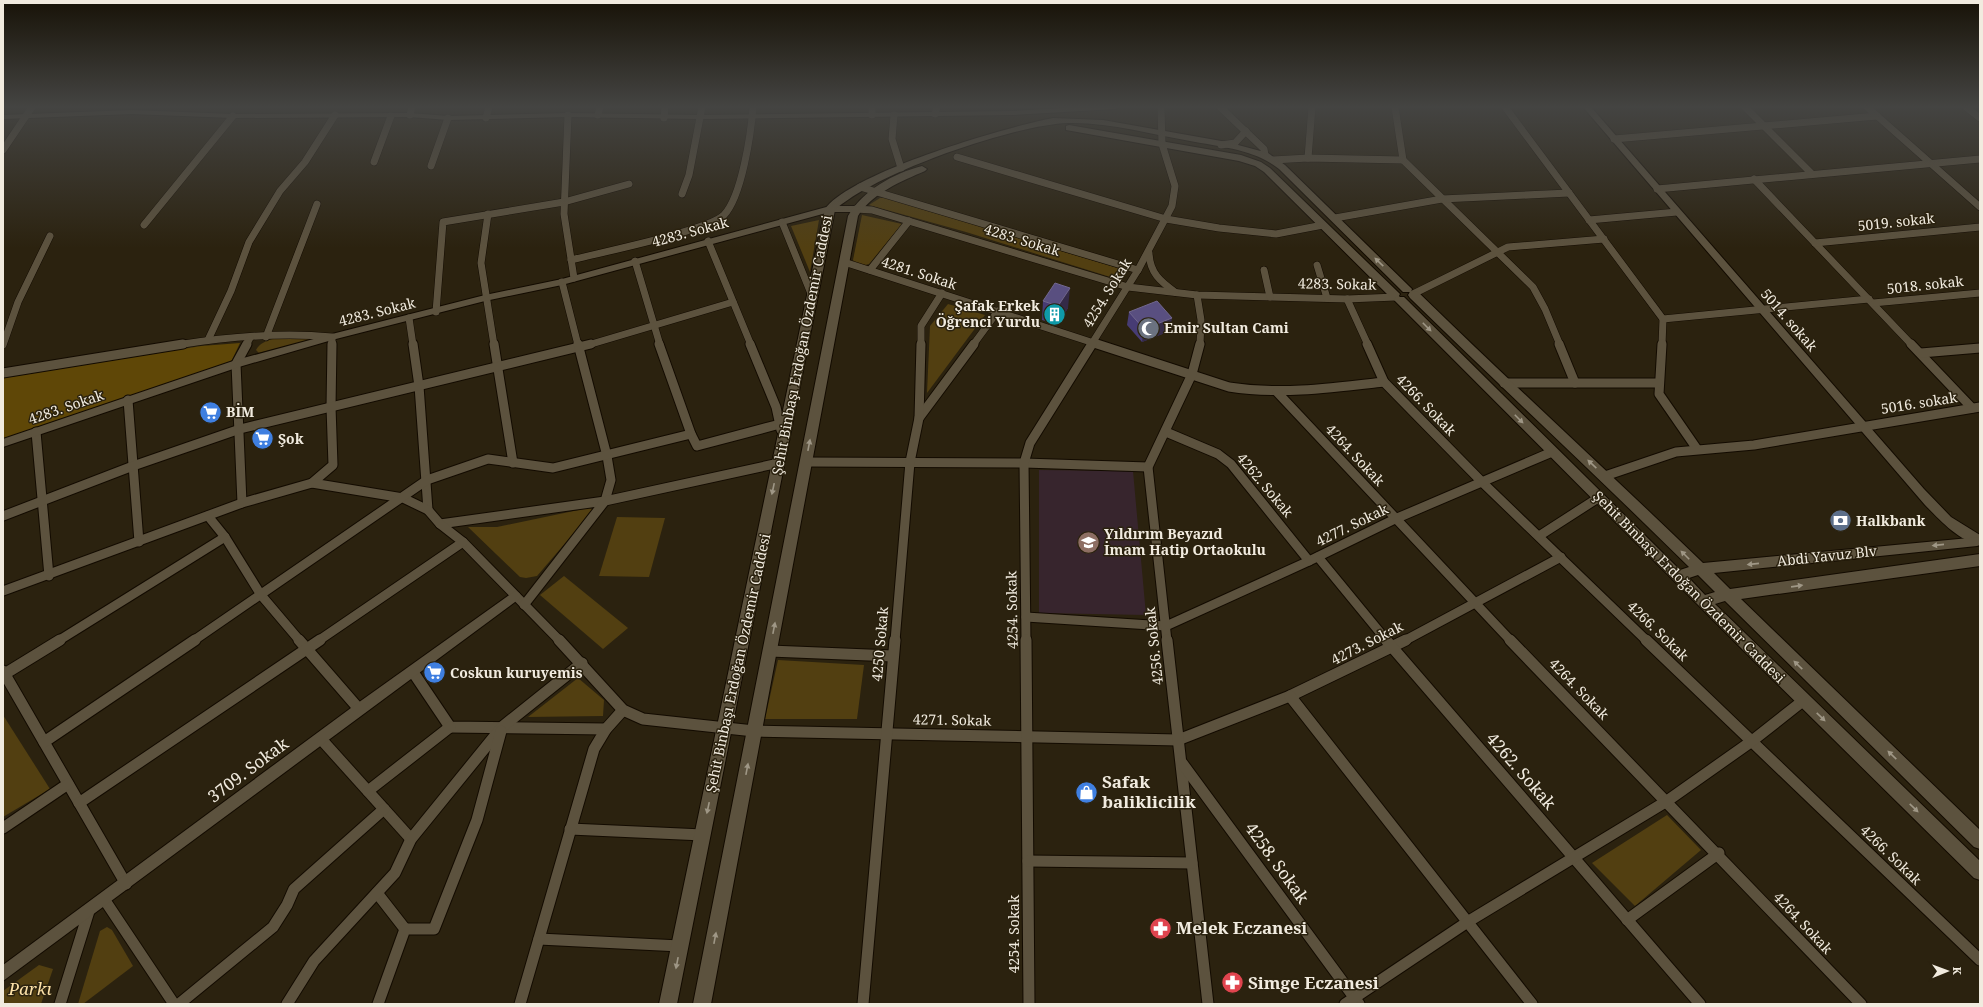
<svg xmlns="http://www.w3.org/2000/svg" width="1983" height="1007" font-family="'Noto Serif',serif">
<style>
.education{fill:#37252d}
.green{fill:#523f11}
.forest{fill:#5f4707}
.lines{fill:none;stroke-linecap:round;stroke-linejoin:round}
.minor-far2-casing{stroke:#130b00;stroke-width:8}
.minor-far1-casing{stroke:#130b00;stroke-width:11}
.minor-casing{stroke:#130b00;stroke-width:13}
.tertiary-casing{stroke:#130b00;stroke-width:2}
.secondary-casing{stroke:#130b00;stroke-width:2}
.minor-far2{stroke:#5c523e;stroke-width:7}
.minor-far1{stroke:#5c523e;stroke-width:9}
.minor{stroke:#5c523e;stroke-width:11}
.tertiary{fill:#5c523e;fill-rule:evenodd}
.secondary{fill:#5c523e;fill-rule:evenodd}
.wall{fill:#473c74}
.shaded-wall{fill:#342a47}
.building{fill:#594f80;stroke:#71678e}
.oneway{fill:#9f9786}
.labels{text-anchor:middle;stroke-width:3;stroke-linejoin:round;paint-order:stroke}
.street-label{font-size:14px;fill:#f1ebdf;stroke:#2b220f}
.poi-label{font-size:14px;font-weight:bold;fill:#f1ebdf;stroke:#2b220f;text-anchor:start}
.near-street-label{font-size:17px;fill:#f1ebdf;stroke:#2b220f}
.near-poi-label{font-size:17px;font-weight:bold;fill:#f1ebdf;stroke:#2b220f;text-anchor:start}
.near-park-label{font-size:17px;font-style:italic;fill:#fce1a8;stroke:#2b220f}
</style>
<rect width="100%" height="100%" fill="#2b220f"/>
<path class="education" d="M1039,470L1133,471L1146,615L1039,613Z"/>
<g class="green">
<path d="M880,198H885L1124,270L1126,275L1120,280L966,232L869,205Z"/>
<path d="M862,215L902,224L869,264L865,265L855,263L853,260Z"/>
<path d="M819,220L810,272L791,226Z"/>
<path d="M948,304L985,315L927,393L930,326Z"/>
<path d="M307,337L317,338L259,353L256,350C265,334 292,338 307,337Z"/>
<path d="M588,508L593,509L591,513L537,576L526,578L520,577L468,527H497Z"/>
<path d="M617,517L665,518L649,577L599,576Z"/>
<path d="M564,576L628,628L603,649L540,595Z"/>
<path d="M778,660L864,665L857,719H765Z"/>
<path d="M578,678L604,700L603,716L528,717Z"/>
<path d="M3,715L50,789L3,817Z"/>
<path d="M1667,815L1701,850L1635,906L1592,863Z"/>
<path d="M107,927L112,930L133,966L83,1004H78L100,931Z"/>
<path d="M39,965L53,969L41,1004H3V991Z"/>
</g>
<path class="forest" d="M240,343L231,362L3,439V378L201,346Z"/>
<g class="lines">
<defs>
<g id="minor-far2">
<path d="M872,107V115"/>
<path d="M1220,107L1264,149L1265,155"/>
<path d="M1395,107L1403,160L1533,287L1545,309L1560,345"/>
<path d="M1505,107L1663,319L1662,345"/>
<path d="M1745,107L1812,174"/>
<path d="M1867,107L1980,207"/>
<path d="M1966,107L1980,118"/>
<path d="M935,114L937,107"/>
<path d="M410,115L412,107"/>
<path d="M568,115L564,214L574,278"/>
<path d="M598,115L600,107"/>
<path d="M894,115L892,139L901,168"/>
<path d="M486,118L489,107"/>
<path d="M664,118L665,107"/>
<path d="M1614,139L1877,116"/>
<path d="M1221,145L1235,143L1246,131"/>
<path d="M3,150L32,107"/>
<path d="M957,157L1166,219L1219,228L1276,234L1323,225"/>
<path d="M1308,158L1312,107"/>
<path d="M1273,160L1308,158L1403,160"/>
<path d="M374,162L391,116"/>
<path d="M431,166L448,118"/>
<path d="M1754,179L1912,345"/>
<path d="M860,187L1138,270"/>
<path d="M1657,189L1980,159"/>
<path d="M682,194L689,175L702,107"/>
<path d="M856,209L872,210L1128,287L1197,295L1347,299L1396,297"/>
<path d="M488,214L481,263L494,345"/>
<path d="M1335,218L1442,199L1569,193"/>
<path d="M1589,220L1677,212"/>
<path d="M782,222L812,296"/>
<path d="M144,225L233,116"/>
<path d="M708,241L751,345"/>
<path d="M1815,243L1980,227"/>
<path d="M1149,253C1150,273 1160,281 1175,292"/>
<path d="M571,260C598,253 710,230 724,215C742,196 751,133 753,107"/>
<path d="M635,261L660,345"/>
<path d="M844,262L1100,345"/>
<path d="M1317,265L1327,298"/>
<path d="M870,270L909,221"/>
<path d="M1264,270L1270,297"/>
<path d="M562,282L578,345"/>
<path d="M1413,294L1508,247L1604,239"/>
<path d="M1197,295L1201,320L1200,345"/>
<path d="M1347,299L1368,345"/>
<path d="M1873,303L1980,293"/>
<path d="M436,312L443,222L564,202L629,184"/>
<path d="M409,318L413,345"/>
<path d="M1663,319L1869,299"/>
<path d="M266,337L317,204"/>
<path d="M208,340L231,291L249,242L280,191L305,162L335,115"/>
<path d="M3,345L18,302L50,236"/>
<path d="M177,345C227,337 281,332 332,337V345"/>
<path d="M246,345L250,338"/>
<path d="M588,345L733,302"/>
<path d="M921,345V326L942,293"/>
<path d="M973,345L998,311"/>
<path d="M1091,345L1138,270L1172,206L1175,186L1162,144L1161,107"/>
</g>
<g id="minor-far1">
<path d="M413,344L419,386L428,510"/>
<path d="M494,344L513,463"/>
<path d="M659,344L691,434L697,446L780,424"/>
<path d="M750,344L776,407L781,430"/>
<path d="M1097,344L1229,387C1281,395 1332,388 1384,382"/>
<path d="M1367,344L1384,382L1482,482L1647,641"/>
<path d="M1559,344L1575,383"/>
<path d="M1662,344L1659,394L1697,449"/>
<path d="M1911,344L1972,408"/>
<path d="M1921,353L1980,348"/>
<path d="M3,373L183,344"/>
<path d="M1504,383H1658"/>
<path d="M1277,392L1511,641"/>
<path d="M128,400L139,542"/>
<path d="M919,418L974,344"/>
<path d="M36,432L49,576"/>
<path d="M1166,432L1218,454L1231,464L1309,561"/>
<path d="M806,462L1024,463L1148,467"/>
<path d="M1605,476L1676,452L1754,445L1980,407"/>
<path d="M312,483L333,465L331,407L332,344"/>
<path d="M242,503L236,364L247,344"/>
<path d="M3,516L133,466L240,429L591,344"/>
<path d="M208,516L225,537L261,595L300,641"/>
<path d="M440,524L605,501L611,480L607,456L578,344"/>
<path d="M1539,536L1598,498"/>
<path d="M1318,557L1387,641"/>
<path d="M3,591L242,503L312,483L403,498L428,510L440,524L463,542L560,641"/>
<path d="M524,605L605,501L779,463"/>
<path d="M1026,617L1166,626L1309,561L1395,519L1552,452"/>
<path d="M58,641L225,537"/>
<path d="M193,641L427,480L488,459L553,468L691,434"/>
<path d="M318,641L463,542"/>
<path d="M895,641L910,462L919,418L921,344"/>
<path d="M1026,641L1024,463L1030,443L1092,344"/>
<path d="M1167,641L1148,467L1192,374L1200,344"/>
<path d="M1404,641L1561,557"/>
</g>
<g id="minor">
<path d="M299,640L359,709"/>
<path d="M559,640L623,710L643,719L754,731L1178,740L1290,696L1406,640"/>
<path d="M1026,640L1029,1004"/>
<path d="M1167,640L1208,1004"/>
<path d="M1386,640L1700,1004"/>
<path d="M1510,640L1861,1004"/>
<path d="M1646,640L1980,960"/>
<path d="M770,651L893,656"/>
<path d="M3,671L126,884"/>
<path d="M413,672L450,727L606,729"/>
<path d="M3,675L60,640"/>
<path d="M1290,696L1532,1004"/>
<path d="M321,739L411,839"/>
<path d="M44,742L195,640"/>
<path d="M1182,763L1359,1004"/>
<path d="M368,791L450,727"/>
<path d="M79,803L320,640"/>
<path d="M3,828L68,784"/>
<path d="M570,829L703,835"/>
<path d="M1028,861L1192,863"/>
<path d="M377,893L405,929"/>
<path d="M104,899L174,1004"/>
<path d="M1627,920L1719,853"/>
<path d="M539,939L680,946"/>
<path d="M60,1004L89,911"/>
<path d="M179,1004L273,927L287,905L294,889L384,809"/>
<path d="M287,1004L314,961L395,873L411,839L502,727L582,663"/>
<path d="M378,1004L405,929H434L477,820L501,731"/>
<path d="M520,1004L594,749L606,729L623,710"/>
<path d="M863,1004L895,640"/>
<path d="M1345,1004L1469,921L1667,801L1752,741L1804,700"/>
</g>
<g id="tertiary">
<path d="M1079,107H1119L1115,109L1013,115L700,119L568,117L448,120L410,117L233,118L132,114L3,119V115L132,110L233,114L410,113L448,116L568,113L700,115L1013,111Z"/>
<path d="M1583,107H1591L1924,489L1951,517L1980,535V544C1959,542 1939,519 1925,505Z"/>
<path d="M830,206H856L860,209L856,212H830L562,285L485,301L332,340L239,367L3,447V439L236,360L332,334L485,295L562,279Z"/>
<path d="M515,591L519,593L521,596L519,599L3,981V965L355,705Z"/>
</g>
<g id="secondary">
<path d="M1053,118L1103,120L1227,142L1268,153L1285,165L1412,289L1411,292H1403L1279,169C1254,149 1221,147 1190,141C1150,134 1109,122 1068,123C1013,125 875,173 835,210L677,1004H659L825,209C852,172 1006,127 1053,118Z"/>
<path d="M1069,125L1241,155L1261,162L1270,168L1400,294L1398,297H1390L1264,172L1255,166L1239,161L1066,130V126Z"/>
<path d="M922,166L927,169L925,171C902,181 872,193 858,216L711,1004H693L848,216C862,191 894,173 922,166Z"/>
<path d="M1414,291L1418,292C1512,384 1609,472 1703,563L1980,537V545L1977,546L1714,573L1730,589L1980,554V566L1741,599L1980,830V849L1974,847L1725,601L1715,604L1980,861V880L1974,878L1747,654L1394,300L1396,297H1404L1680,570L1689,567C1597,476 1502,388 1410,298L1408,295L1410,292ZM1698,575L1715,592L1705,595L1689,578Z"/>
</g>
</defs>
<use href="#minor-far2" class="minor-far2-casing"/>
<use href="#minor-far1" class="minor-far1-casing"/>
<use href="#minor" class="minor-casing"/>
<use href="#tertiary" class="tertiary-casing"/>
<use href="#secondary" class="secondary-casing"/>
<use href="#minor-far2" class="minor-far2"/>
<use href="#minor-far1" class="minor-far1"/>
<use href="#minor" class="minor"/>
<use href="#tertiary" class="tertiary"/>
<use href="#secondary" class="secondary"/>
</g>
<g class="wall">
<path d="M1043,301L1068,308L1057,325L1042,320Z"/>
<path d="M1129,312L1170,331L1142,342L1127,325Z"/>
</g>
<g class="shaded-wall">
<path d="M1070,288L1068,308L1057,325L1058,306Z"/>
<path d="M1172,318L1170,331L1142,342L1144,329Z"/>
</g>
<g class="building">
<path d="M1055,283L1070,288L1058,306L1043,301Z"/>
<path d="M1157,301L1172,318L1144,329L1129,312Z"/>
</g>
<defs><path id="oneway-solid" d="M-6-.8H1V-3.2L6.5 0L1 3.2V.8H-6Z"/></defs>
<g class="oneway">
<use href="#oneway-solid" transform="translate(1379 262) rotate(-136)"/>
<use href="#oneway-solid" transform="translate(1427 327) rotate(45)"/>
<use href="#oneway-solid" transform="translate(1519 419) rotate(45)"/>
<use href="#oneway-solid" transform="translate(809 445) rotate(-79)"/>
<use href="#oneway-solid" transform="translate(1592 464) rotate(-137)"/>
<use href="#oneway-solid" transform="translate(773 489) rotate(102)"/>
<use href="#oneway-solid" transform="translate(1938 545) rotate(174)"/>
<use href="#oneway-solid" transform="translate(1685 555) rotate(-135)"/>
<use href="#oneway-solid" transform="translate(1753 564) rotate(174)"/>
<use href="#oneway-solid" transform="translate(1797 586) rotate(-8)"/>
<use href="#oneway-solid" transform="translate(774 628) rotate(-79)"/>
<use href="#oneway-solid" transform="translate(1798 665) rotate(-136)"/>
<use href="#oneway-solid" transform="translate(1821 717) rotate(44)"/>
<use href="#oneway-solid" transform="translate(1892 755) rotate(-136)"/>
<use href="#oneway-solid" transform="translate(747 769) rotate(-79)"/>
<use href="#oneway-solid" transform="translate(708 808) rotate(102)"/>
<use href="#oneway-solid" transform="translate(1914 808) rotate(44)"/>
<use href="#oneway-solid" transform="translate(715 938) rotate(-79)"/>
<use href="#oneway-solid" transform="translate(677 963) rotate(101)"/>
</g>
<linearGradient id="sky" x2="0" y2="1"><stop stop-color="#181308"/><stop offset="0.43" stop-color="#444442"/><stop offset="1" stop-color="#444442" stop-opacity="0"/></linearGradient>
<rect width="1983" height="248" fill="url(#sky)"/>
<defs>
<symbol id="building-disc" viewBox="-11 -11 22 22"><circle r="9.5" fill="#0f9aa8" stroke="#2b220f"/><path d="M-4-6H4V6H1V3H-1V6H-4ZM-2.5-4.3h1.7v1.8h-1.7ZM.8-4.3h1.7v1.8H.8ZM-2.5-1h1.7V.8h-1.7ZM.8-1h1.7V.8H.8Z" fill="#fff"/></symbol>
<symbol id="mosque-disc" viewBox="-11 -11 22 22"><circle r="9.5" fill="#6b7280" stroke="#2b220f"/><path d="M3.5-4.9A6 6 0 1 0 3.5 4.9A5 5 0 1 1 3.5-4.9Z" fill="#fff"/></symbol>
<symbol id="supermarket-disc" viewBox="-11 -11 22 22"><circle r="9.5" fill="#3f7fe0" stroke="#2b220f"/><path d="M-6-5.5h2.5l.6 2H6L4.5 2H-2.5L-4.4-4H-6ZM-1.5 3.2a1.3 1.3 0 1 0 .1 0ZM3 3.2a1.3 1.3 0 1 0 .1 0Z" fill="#fff"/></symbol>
<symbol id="bank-disc" viewBox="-11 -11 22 22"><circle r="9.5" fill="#5c6f8a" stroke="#2b220f"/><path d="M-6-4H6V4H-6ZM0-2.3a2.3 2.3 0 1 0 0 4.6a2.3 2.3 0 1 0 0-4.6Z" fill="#fff"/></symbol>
<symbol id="school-disc" viewBox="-11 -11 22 22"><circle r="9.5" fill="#8d6e63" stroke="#2b220f"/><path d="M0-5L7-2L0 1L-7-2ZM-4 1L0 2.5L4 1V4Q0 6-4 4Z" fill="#fff"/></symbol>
<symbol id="shop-disc" viewBox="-11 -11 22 22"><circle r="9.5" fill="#3f7fe0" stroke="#2b220f"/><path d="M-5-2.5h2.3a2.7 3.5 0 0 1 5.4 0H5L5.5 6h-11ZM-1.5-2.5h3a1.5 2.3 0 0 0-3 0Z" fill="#fff"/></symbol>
<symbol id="pharmacy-disc" viewBox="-11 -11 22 22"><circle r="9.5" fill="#e0444e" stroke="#2b220f"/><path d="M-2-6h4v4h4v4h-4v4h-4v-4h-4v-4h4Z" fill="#fff"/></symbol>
</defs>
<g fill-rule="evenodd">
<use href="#building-disc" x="1042" y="302" width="25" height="25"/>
<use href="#mosque-disc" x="1136" y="316" width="25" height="25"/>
<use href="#supermarket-disc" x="198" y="400" width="25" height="25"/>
<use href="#supermarket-disc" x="250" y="426" width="25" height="25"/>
<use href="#bank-disc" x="1828" y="508" width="25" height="25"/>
<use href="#school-disc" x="1076" y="530" width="25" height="25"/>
<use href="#supermarket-disc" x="422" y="660" width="25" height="25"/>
<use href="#shop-disc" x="1074" y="780" width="25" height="25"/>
<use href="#pharmacy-disc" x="1148" y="916" width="25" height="25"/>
<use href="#pharmacy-disc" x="1220" y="970" width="25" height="25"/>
</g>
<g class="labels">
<g class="street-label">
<text transform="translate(1896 222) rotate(-6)" y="5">5019. sokak</text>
<text transform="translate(690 232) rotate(-15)" y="5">4283. Sokak</text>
<text transform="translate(1022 240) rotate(17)" y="5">4283. Sokak</text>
<text transform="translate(919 273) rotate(18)" y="5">4281. Sokak</text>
<text transform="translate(1337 284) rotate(1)" y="5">4283. Sokak</text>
<text transform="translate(1925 285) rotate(-6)" y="5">5018. sokak</text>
<text transform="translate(1107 293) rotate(-58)" y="5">4254. Sokak</text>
<text transform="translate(377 312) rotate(-14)" y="5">4283. Sokak</text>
<text transform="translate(1789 320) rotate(49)" y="5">5014. sokak</text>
<text transform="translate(802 345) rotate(-79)" y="5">Şehit Binbaşı Erdoğan Özdemir Caddesi</text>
<text transform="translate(1919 403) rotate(-9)" y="5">5016. sokak</text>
<text transform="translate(1426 405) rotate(46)" y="5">4266. Sokak</text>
<text transform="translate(66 407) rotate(-19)" y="5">4283. Sokak</text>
<text transform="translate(1355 455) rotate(47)" y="5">4264. Sokak</text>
<text transform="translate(1265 485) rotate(50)" y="5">4262. Sokak</text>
<text transform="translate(1352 525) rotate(-26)" y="5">4277. Sokak</text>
<text transform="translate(1827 556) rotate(-6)" y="5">Abdi Yavuz Blv</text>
<text transform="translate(1689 587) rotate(45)" y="5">Şehit Binbaşı Erdoğan Özdemir Caddesi</text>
<text transform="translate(1012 610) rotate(-91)" y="5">4254. Sokak</text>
<text transform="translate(1658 631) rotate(44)" y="5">4266. Sokak</text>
<text transform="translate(1367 643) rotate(-27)" y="5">4273. Sokak</text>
<text transform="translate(880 644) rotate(-85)" y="5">4250 Sokak</text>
<text transform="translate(1154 646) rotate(-96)" y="5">4256. Sokak</text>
<text transform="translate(738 663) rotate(-78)" y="5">Şehit Binbaşı Erdoğan Özdemir Caddesi</text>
<text transform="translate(1579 689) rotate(46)" y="5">4264. Sokak</text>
<text transform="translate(952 720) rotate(1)" y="5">4271. Sokak</text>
<text transform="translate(1891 855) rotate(44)" y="5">4266. Sokak</text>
<text transform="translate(1803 923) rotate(47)" y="5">4264. Sokak</text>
<text transform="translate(1014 934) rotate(-90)" y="5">4254. Sokak</text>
</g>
<g class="poi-label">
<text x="1040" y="311" text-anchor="end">Şafak Erkek<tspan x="1040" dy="16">Öğrenci Yurdu</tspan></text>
<text x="1164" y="333">Emir Sultan Cami</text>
<text x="226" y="417">BİM</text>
<text x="278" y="444">Şok</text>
<text x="1856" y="526">Halkbank</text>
<text x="1104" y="539">Yıldırım Beyazıd<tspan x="1104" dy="16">İmam Hatip Ortaokulu</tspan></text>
<text x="450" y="678">Coskun kuruyemis</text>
</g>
<g class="near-street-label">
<text transform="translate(248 770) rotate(-37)" y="6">3709. Sokak</text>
<text transform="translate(1521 771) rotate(49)" y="6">4262. Sokak</text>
<text transform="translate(1277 863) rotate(54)" y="6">4258. Sokak</text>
</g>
<g class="near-poi-label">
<text x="1102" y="788">Safak<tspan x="1102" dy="20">baliklicilik</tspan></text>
<text x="1176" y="934">Melek Eczanesi</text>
<text x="1248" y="989">Simge Eczanesi</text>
</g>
<g class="near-park-label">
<text x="30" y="995">Parkı</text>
</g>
</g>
<rect width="1983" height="1007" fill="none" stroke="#f1ebdf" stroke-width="8"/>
<g transform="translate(1947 971) rotate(89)" stroke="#2b220f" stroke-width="3" paint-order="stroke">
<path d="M0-3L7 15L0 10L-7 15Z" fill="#f1ebdf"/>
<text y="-6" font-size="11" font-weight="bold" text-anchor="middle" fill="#f1ebdf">K</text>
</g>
</svg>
